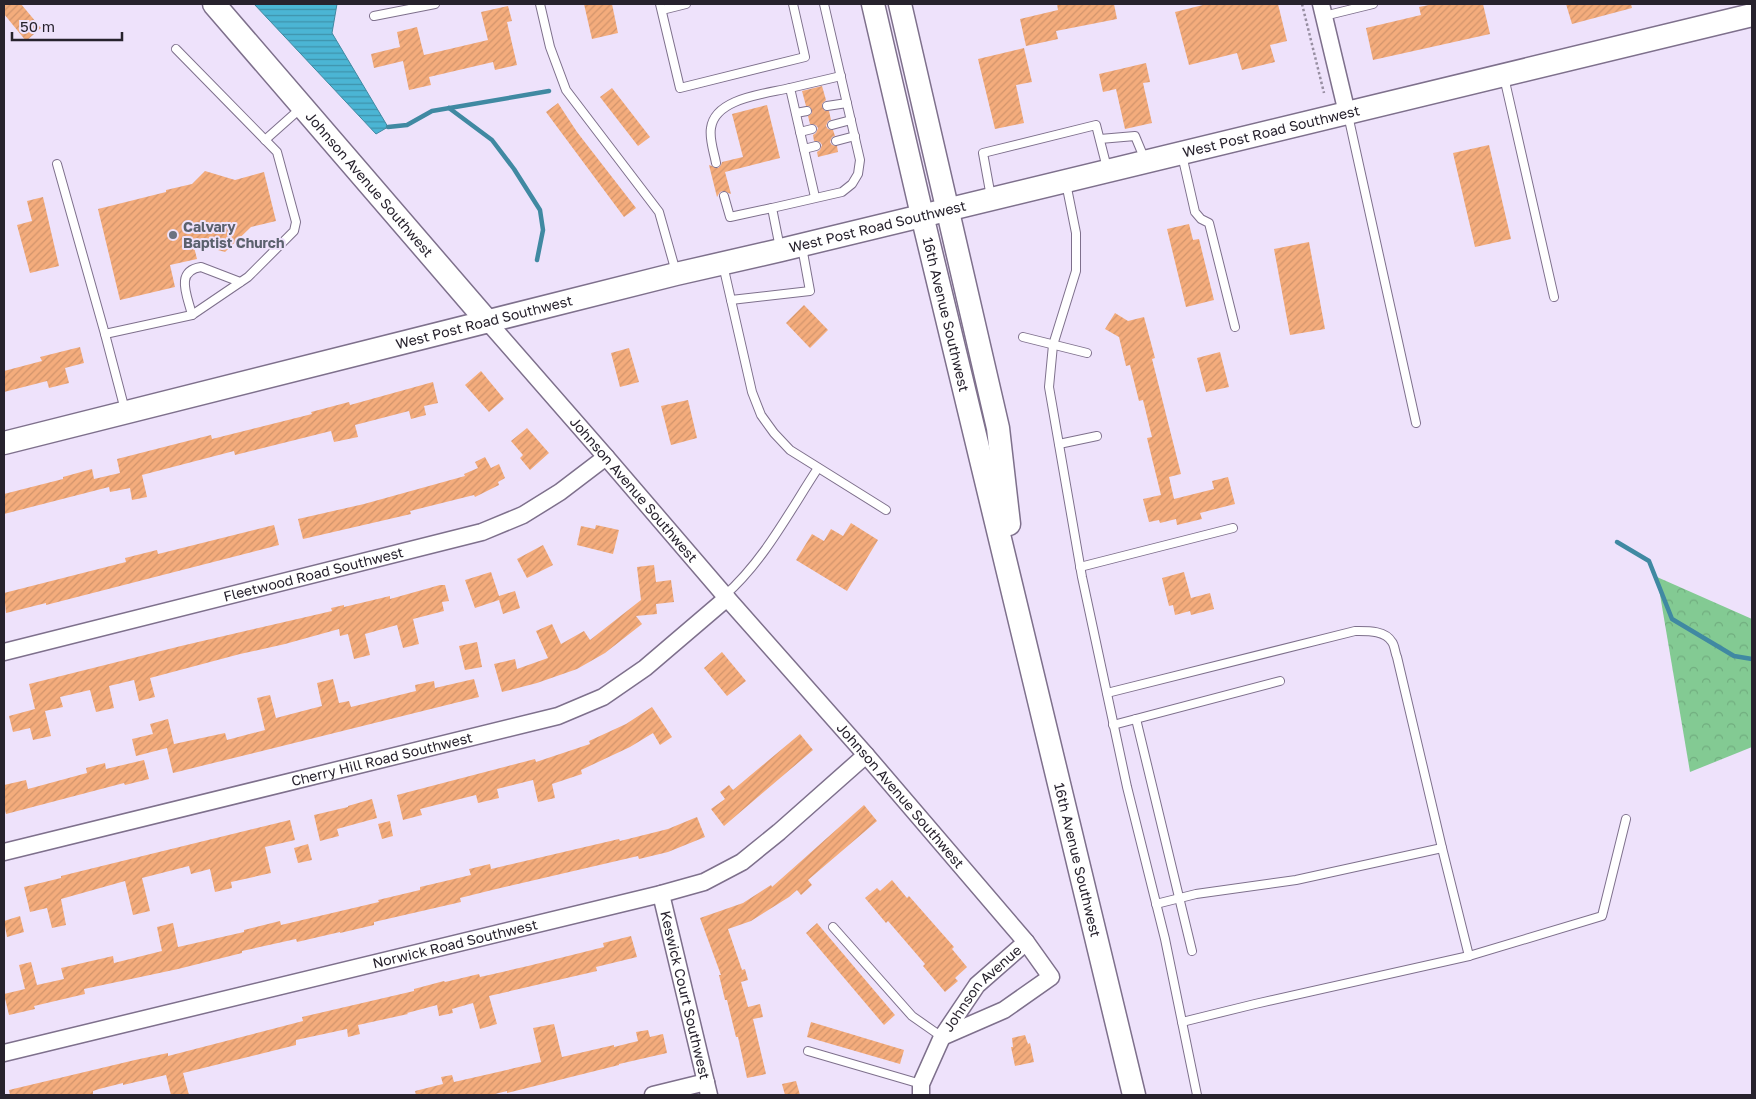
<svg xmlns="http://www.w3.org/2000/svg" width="1756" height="1099" font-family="'Golos Text',sans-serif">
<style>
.forest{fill:url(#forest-crowns)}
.water{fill:url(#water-rules);stroke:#4089a2}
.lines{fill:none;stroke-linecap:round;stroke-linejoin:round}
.stream{stroke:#4089a2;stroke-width:4.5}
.building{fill:url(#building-hatch)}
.lane-casing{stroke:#7e708c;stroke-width:10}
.street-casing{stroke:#7e708c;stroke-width:19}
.secondary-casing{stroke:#7e708c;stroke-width:25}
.path{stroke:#978ea1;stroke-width:2.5;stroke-dasharray:2.5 2.5;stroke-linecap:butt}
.lane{stroke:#fff;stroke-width:8}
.street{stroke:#fff;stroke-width:16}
.secondary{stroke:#fff;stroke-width:22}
.worship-dot{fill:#6b7280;stroke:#eee2fb;stroke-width:2}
.labels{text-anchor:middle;stroke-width:4;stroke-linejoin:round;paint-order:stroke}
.street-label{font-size:14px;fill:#27222d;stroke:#eee2fb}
.worship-label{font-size:14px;font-weight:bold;fill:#5b616d;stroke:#eee2fb;text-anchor:start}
</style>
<defs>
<pattern id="forest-crowns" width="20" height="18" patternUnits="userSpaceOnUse" patternTransform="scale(1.25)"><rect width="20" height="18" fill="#83ca93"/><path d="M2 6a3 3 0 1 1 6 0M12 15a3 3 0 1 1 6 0" fill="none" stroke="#71ad7f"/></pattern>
<pattern id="water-rules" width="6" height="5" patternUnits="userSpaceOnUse" patternTransform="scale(1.25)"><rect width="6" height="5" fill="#4bb5d4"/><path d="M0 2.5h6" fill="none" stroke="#3e93ac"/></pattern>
<pattern id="building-hatch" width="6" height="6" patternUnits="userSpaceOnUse" patternTransform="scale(1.25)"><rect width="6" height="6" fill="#f4ac7c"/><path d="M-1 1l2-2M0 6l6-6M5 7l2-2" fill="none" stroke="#d1946c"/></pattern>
</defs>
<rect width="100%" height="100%" fill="#eee2fb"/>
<path class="forest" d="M1657,577L1752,619V747L1690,772Z"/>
<path class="water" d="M254,4H337L332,33L388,127L376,134Z"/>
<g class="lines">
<g class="stream">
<path d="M449,108L492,140L514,169L540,210L543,230L537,260"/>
<path d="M388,127L407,125L432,111L549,91"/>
<path d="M1617,542L1649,561L1672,619L1734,656L1752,659"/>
</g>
</g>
<g class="building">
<path d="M4,4H21L41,28L26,41L4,14Z"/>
<path d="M584,4H612L618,33L592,39Z"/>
<path d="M1057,4H1114L1117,19L1056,31L1058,39L1026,46L1020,19L1058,10Z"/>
<path d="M1207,4H1278L1287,41L1270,45L1275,62L1242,70L1237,53L1189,65L1175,12Z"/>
<path d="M1434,4H1483L1490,34L1373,60L1366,28L1421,15L1419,7Z"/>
<path d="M1566,4H1631L1632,8L1572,24Z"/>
<path d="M508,6L512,21L507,22L517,65L495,70L493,62L429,77L431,85L409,90L403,61L374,68L371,54L400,47L397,32L417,27L424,55L488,40L481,12Z"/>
<path d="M1024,48L1032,82L1016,85L1024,123L995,129L978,59Z"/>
<path d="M1146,63L1150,82L1143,83L1152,123L1125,129L1116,89L1103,92L1099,74Z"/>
<path d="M822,86L826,100L822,104V107L825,111H829L831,120L828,121L826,126L828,129L833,130L835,136L832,137L830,142L832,145L837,146L838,152L818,157L817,152L820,150L822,145L820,142L814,141L813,135L816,133L818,128L816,125L810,124L808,116L812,113V110L809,106H806L802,91Z"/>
<path d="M612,88L650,137L638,146L600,97Z"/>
<path d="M558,103L577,132L636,208L624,217L546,112Z"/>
<path d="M767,105L780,158L725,172L731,194L723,191L720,192L717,197L709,165L718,168L721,165L722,162L743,157L732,114Z"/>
<path d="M1489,145L1511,239L1475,247L1453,153Z"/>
<path d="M205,171L235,180L264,172L276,221L251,227L225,252L193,243L197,259L170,265L175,287L120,300L98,209L166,192V190L192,184Z"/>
<path d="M43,197L59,266L30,273L17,225L32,221L27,201Z"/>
<path d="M1189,224L1193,240L1199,239L1214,300L1186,307L1167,229Z"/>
<path d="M1309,242L1325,329L1290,335L1274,249Z"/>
<path d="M804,305L828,330L810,348L786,323Z"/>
<path d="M1115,313L1128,321L1144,317L1155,358L1152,359L1181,474L1169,477L1174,499L1214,489L1212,481L1228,477L1235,504L1200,513L1202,519L1177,525L1176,519L1160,523L1159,520L1149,522L1143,499L1161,495L1147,438L1152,437L1143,400L1139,401L1130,365L1126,366L1119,337L1105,329Z"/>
<path d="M80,347L84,363L65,368L69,383L49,388L47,381L4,392V371L42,361L40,357Z"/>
<path d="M629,348L639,382L620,387L611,353Z"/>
<path d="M1220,352L1229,387L1206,392L1197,358Z"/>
<path d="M481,371L504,399L489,412L465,385Z"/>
<path d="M433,382L438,403L424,406L426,415L411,419L409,411L355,425L358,437L334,442L331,431L235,455L234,451L142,475L147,497L132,500L130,488L110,492L109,487L4,514V494L63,479V477L92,469L94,479L120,473L117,459L211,435L212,439L312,414L311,412L349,402L350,405Z"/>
<path d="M688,400L697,438L671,445L661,406Z"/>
<path d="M527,428L549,453L530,470L520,458L523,455L511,441Z"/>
<path d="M485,457L491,468L499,464L505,478L498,482L499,485L475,497L474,495L410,511L411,514L303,539L298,519L364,504L465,476L464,474L478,468L475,462Z"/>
<path d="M851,523L878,540L847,591L796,560L812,534L824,541L831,529L843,536Z"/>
<path d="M274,525L279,545L46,605V603L6,613L4,593L126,562L125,558L157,550L158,554Z"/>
<path d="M596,525L619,530L613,554L577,545L581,526L595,529Z"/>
<path d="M543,545L553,565L527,578L517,559Z"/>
<path d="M654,565L656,582L671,580L674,602L656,604L657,614L636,616L642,624L605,653L577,669L537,683L502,692L494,664L515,659L517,669L548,658L536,631L552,624L561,644L584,631L590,640L641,600L637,567Z"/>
<path d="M491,572L499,596L515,591L520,608L503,614L499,600L475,608L465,580Z"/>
<path d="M1184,572L1191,598L1210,593L1214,609L1191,615L1190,611L1175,615L1173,605L1169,606L1162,578Z"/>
<path d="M440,585H445L449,601L442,602L444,611L413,619L419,644L403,648L397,625L365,634L370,655L354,659L348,634L340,636L339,629L285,644L240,654L150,678L155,697L139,701L134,680L109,686L114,708L96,712L90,690L60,697L63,707L45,711L51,736L33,740L30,728L13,732L9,716L35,709L29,684L181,646L332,611L331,608L344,605V607L390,596V599Z"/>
<path d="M477,642L482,667L465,670L459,646Z"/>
<path d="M722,652L746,681L727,696L704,668Z"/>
<path d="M333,679L339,703L349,701L351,707L416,691L415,685L434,681L435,688L474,679L479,697L173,773L167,748L136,756L132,739L153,734L150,724L168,719L174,744L225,733L227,740L265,730L257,698L270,695L276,718L322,706L317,683Z"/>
<path d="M652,707L672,737L660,745L653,733L630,747L581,770L582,774L552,784L555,798L538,802L533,780L497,789L499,798L478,803L476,795L420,809L422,815L403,820L397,795L535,759L536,762L590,744L589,741L626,724Z"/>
<path d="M800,734L813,750L724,826L711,809L725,799L720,792L729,785L733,790Z"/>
<path d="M144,760L149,779L125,785L124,783L6,814L4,805V785L26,780L28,789L87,773L86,768L105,763L106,769Z"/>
<path d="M372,799L377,818L337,829L339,836L320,841L314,815L348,807V806Z"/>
<path d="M864,805L877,821L808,880L812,885L801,895L797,890L789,897L751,921L728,929L742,970L745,969L748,980L741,982L748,1007L760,1004L763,1017L753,1019L766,1074L747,1078L738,1037H736L727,1000H725L719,975H721L700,918L743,903L771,885L772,887Z"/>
<path d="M697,817L705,837L668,852L639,859L638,856L492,890L460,898L461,902L374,922V925L340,933V932L297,942L296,939L242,951V953L178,969L84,989L85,994L34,1006L35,1009L9,1015L4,994L25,989L19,965L31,962L37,985L64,979L61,968L113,956L114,963L162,951L157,927L173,923L178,947L244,932V930L280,921L281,925L379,902L378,900L420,890V887L471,875L469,869L490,864L491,869L619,839L620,841L668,829Z"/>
<path d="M290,820L295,840L265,847L271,873L231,882L232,888L215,892L210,869L191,874L189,866L142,878L150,911L133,915L125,881L61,899L66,925L52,928L47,908L30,912L24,887L61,878V876Z"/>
<path d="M390,821L393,836L382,839L378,824Z"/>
<path d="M308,844L312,860L298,863L294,848Z"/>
<path d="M892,880L907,898L909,896L954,947L952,949L967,967L955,978L958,981L945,992L923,966L925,964L888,921L886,923L865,898L877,888L880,891Z"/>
<path d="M20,916L24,932L7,937L4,921Z"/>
<path d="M817,923L895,1015L884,1025L806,933Z"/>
<path d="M631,936L637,957L596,967L597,971L489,996L497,1024L480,1029L473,1003L452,1009L453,1013L439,1016L437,1005L407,1013L408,1014L358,1025L360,1034L348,1037L347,1029L296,1040V1045L183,1073L189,1095H171L166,1075L123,1085V1083L99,1089L93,1091V1095H10L9,1090L135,1060L168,1053V1056L303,1021L302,1017L414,991V989L444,981L445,982L479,974L480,977L528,966L604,947L603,943Z"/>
<path d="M811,1022L904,1050L900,1064L807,1037Z"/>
<path d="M554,1024L562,1057L614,1045V1047L638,1041L636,1032L648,1030L650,1037L663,1034L667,1053L619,1064V1065L507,1093V1091L491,1095H416L415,1091L443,1084L441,1077L452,1075L454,1082L541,1062L533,1028Z"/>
<path d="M1025,1035L1028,1044L1030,1043L1034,1062L1015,1066L1011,1047H1013L1012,1038Z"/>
<path d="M796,1081L800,1095H785L782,1084Z"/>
</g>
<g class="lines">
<defs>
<g id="lane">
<path d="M540,4L550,47L566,90L659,212L676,272"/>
<path d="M660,4L680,88L805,57L793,4"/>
<path d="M662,10L686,4"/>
<path d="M374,16L435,4"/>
<path d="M1324,16L1373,4"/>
<path d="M1504,77L1554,297"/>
<path d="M827,106L847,103"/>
<path d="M796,113L807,111"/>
<path d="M1348,115L1416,423"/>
<path d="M832,125L851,120"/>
<path d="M800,132L812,129"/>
<path d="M1100,139L1135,136L1145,160"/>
<path d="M265,140L301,108"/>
<path d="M836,141L855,136"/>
<path d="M804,149L816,146"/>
<path d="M1182,155L1195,212L1201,219L1209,223L1235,327"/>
<path d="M716,163C714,152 709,139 711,128C715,98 765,94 790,88"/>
<path d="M57,164L105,334L192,315L248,277L294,231L296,222L277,152L176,49"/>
<path d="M1066,183L1076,233V271L1053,345L1049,387L1082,577L1127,787L1165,939L1197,1095"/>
<path d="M724,196L730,217L772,208"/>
<path d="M815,197L790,88L841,76"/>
<path d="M991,197L983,153L1096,125L1107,168"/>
<path d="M780,248L772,208L842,192L852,184L858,174L860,160L824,4"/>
<path d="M723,265L752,392L761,415L774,433L790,450L886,510"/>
<path d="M731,300L810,291L802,247"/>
<path d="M192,315C188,297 174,271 201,267L240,282"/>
<path d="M105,334L125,410"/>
<path d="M1023,337L1087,353"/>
<path d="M1059,444L1097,436"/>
<path d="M1080,567L1233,528"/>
<path d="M724,596C764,561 789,512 818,468"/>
<path d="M1107,693L1355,631C1367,631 1385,630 1392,642C1395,646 1395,653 1397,657L1442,848L1296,880L1196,894L1156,904"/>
<path d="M1136,719L1192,951"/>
<path d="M1113,725L1280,681"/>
<path d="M1442,848L1469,956"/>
<path d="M833,927L912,1016L942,1037"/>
<path d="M1182,1022L1255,1004L1469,956L1602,916L1626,819"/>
<path d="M808,1051L921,1084"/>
</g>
<g id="street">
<path d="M1321,4L1347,113"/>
<path id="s1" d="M488,322L606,457L727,598L866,755L1026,942L1051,977L1004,1010L942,1037"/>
<path id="s2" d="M4,652L482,532L523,515L560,492L606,457"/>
<path id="s3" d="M4,852L558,716L603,697L645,668L727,598"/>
<path id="s4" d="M661,894L709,1095"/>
<path id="s5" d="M4,1053L661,894L704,882L742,862L779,832L866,755"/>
<path d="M653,1095L706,1082"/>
<path id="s6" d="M921,1095V1084L942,1037L977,985L1026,942"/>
</g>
<g id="secondary">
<path id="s7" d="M214,4L488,322"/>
<path id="s8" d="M873,4L922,215L1134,1095"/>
<path d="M900,4L998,428L1009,524"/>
<path id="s9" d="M4,443L676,274L781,250L1752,15"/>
</g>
</defs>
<use href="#lane" class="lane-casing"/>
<use href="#street" class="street-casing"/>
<use href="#secondary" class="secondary-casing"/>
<path class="path" d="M1302,4L1324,93"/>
<use href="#lane" class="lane"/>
<use href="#street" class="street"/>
<use href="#secondary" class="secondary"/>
</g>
<circle class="worship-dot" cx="173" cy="235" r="5"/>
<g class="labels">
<g class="street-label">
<text dy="5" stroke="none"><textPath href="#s9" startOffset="1305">West Post Road Southwest</textPath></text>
<text dy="5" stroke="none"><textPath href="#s7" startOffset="238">Johnson Avenue Southwest</textPath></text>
<text dy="5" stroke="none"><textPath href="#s9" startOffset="900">West Post Road Southwest</textPath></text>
<text dy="5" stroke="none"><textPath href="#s8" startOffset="319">16th Avenue Southwest</textPath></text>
<text dy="5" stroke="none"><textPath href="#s9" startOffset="495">West Post Road Southwest</textPath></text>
<text dy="5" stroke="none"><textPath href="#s1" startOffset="222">Johnson Avenue Southwest</textPath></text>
<text dy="5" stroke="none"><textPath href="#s2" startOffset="319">Fleetwood Road Southwest</textPath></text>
<text dy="5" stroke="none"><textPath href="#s3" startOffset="389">Cherry Hill Road Southwest</textPath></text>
<text dy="5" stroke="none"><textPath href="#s1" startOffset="628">Johnson Avenue Southwest</textPath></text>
<text dy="5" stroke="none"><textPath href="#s8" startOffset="880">16th Avenue Southwest</textPath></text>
<text dy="5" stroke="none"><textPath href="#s5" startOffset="464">Norwick Road Southwest</textPath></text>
<text dy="5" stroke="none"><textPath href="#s6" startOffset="126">Johnson Avenue</textPath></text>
<text dy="5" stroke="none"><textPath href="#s4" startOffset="104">Keswick Court Southwest</textPath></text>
</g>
<g class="worship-label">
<text x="183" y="232">Calvary<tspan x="183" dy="16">Baptist Church</tspan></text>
</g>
</g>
<rect width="1756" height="1099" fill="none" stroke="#27222d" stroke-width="10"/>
<path d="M12 32v8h110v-8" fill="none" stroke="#27222d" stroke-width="2.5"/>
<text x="20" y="32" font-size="15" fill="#27222d" stroke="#eee2fb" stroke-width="4" paint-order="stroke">50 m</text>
</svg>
